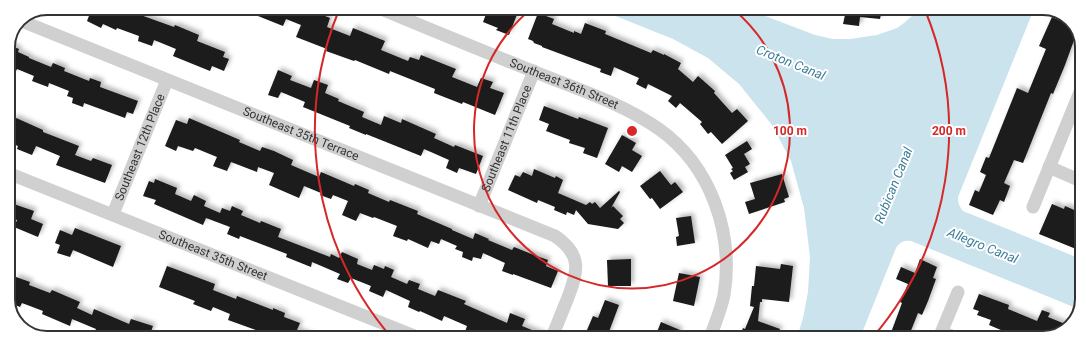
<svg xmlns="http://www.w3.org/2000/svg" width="1090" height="346" font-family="Roboto,sans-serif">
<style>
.water{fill:#cbe3ed}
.building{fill:#1a1a1a;filter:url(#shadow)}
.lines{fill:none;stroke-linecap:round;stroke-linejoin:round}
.minor{stroke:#d0d0d0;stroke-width:13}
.ring{fill:none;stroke:#d62828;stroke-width:2}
.labels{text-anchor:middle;stroke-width:4;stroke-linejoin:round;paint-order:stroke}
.street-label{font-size:12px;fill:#333;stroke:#fff}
.water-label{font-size:13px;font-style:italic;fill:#3c7e9a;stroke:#fff}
.rim{fill:none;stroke:#333;stroke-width:2}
.centre{fill:#d62828;stroke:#fff;stroke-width:2}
.ring-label{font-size:12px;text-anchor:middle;font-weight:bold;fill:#d62828;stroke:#fff;stroke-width:4;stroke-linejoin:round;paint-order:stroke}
</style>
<defs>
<filter id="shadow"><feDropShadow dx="3" dy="-3" stdDeviation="2" flood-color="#0004"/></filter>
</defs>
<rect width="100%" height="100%" fill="#fff"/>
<path class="water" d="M598,9H747L815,35L833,39H850L877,35L897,28L904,23L920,9H1034L958,197C958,203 959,206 963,211L1081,259V310L911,241C904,240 900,242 896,248L860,338H797L803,318L808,292L810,257L804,208L791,161L772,125L739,84L708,58L673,39Z"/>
<g class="building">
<path d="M92,8H121L174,27L175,25L199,35L197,41L225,52L223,57L229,59L224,71L212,66L210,71L173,56L176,49L154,40L152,46L138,41L139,36L117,28L116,30L103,24L101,28L87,21Z"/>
<path d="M261,8H295L314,16L315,12L330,18L327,27L350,36L353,28L385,41L381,50L408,61L410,57L419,60L421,55L456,69L452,77L477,87L481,78L493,82L490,88L504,93L495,115L463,102L462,104L434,93L435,89L390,71L389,74L355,60L354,61L326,51L327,49L296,37L301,25L286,19L283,26L258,16Z"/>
<path d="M488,9H510L518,12L509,35L496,30L498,28L483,22Z"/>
<path d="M843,9H882L880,19L860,17L859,26L843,24L845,15L843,14Z"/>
<path d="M538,13L554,19L552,24L574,33V31L581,34L585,23L606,31L605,34L651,53L653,50L664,55V54L681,63L678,69L693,82L698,76L715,91L714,93L732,113L737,109L748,121L722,144L711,132L708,134L700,124L702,122L680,103L676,108L668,101L672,96L648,84L646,89L636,84L639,78L614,67L611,76L600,72L601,69L542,47V46L534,43L533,41L528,39Z"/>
<path d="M1052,17L1075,27L1077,32L1065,65L1053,94L1051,93L1023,163L1014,160L1004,183L1010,186L1004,202L1000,200L993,215L969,205L975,190L979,192L986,175L980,172L986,157L989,158L1017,88L1028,93L1046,49L1039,46Z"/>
<path d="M9,45L19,49L18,52L29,57V58L51,67L53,63L65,68L64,71L89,81L90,78L101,82L100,87L138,101L133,114L127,112L125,118L84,103L83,107L72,103L73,98L67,96L69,91L49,83L48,87L32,81L34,76L17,69L15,73L8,71Z"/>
<path d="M278,70L292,76L290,80L311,88L314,80L328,85L325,93L339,99L338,101L364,112L362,117L381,125L384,116L401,123L402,119L436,134L434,138L454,147L455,145L483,156L476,174L459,168L457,173L446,168L449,160L424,149L421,156L366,134V135L349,128L350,126L303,107L305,102L281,92L278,98L268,95Z"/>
<path d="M544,106L578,119L579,117L608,128L597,158L583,153L585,148L569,143L570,140L546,131L549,124L539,120Z"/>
<path d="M14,117L43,130V132L79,146L75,155L91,161L93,158L112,165L105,183L56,165L60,156L36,146L32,155L17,149L18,146L8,142V132Z"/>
<path d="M189,118L240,140L239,142L260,151L262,147L274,151L293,160L291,165L319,177L321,172L354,186L355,184L369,190L368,193L389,202L390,200L418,211L417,214L452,229V230L473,239L475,233L489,239L488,240L512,250L514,247L534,255L548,260L546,266L558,271L551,288L513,274V275L502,271L505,263L483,253L481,259L473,257L472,261L462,257L463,252L455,249L457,246L441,239L439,244L431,241L428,248L408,239L407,241L393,236L397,226L374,217L373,218L360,213L356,221L342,215L348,201L333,195L331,199L320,195L321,193L304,186L299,198L269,185L274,173L258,167L257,172L231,162L227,171L213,166L217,157L195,148L193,151L178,146L176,151L165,146L176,120L187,124Z"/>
<path d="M622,135L636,143L632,150L642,156L632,172L622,166L619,172L605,164Z"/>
<path d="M747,141L752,149L744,154L750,164L745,167L748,172L734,180L730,173L733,171L731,169L733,168L725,155Z"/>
<path d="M534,169L555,178L556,176L563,180L558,193L586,205L590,202L592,204L595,202L600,208L619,191L620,192L611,208L613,206L623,216L620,219L624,223L618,229L588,224L576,210L574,215L567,212L566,215L554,210L555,207L538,200L537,203L508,190L515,175L520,177L523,172L532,176Z"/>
<path d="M660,171L671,185L675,182L683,192L660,209L652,198L650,199L640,186Z"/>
<path d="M782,174L789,197L784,199L785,202L749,214L745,202L755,199L750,183Z"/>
<path d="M155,179L177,188L175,194L191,201L194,195L206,201L204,206L220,213L222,208L230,211L232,206L243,211L241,215L260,223L261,221L281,229L278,237L330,257L331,254L339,258L342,252L358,259L357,264L372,270L374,265L384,269L385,266L394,270L391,277L407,284L409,280L420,284L418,289L435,296L438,290L466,301L464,304L507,323L510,313L525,319L522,326L544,335V337H490L478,332L476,337L465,332L467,326L444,316L442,321L420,311L419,312L408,307L410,301L386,290L383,297L369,291L371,286L351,278L348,283L337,279L340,274L312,262L311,267L286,257L287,254L240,236L239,239L227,234L230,227L206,218L203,225L154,204L156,200L143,196L149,181L154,183Z"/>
<path d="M8,202L34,211L31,219L43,224L38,237L14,227L17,220L8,217Z"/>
<path d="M1052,204L1064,209L1065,206L1081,213V251L1039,234Z"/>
<path d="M691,216L695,243L677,246L676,237L679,236L676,218Z"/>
<path d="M75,228L121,246L113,267L73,250L70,257L57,253L60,245L55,243L60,230L72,235Z"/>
<path d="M631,259V286H608L607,260Z"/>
<path d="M920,259L937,267L933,278L936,279L928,301L922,315L918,313L908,338H889L902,303L900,302L908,284L896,279L901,267L915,273Z"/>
<path d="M781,264L793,266L789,302L762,299V302H760L758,321L780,329L776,338H739L743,328L745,329L754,307L750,306L752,286H754L756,266L780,269Z"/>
<path d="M167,266L215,284L213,290L236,299L237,296L273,310V308L285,313L284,317L300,323L297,330L314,337H263L264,333L228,320L230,314L213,307L211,311L193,304L195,301L159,287Z"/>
<path d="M679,273L700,277L694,306L673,301Z"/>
<path d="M16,277L30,282L29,285L50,293L52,290L80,302L77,308L92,315L94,309L129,324L131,319L153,326L149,337H93L96,329L72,319L70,326L42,314L43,311L22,303L20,307L8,302V296Z"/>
<path d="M979,294L1009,305L1008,309L1037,321L1042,310L1050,313L1048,317L1070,326L1067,330L1044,338H1020L989,325L991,320L977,315L979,311L973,309Z"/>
<path d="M605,300L619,305L607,337H584L593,316L598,318Z"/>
<path d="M661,322L680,330L677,338L655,337Z"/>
</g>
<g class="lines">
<g class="minor">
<path id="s1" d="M379,8C431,30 483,51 535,72C577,89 622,103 659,129C711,166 734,233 724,295C721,310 715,323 710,338"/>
<path id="s2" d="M19,20L555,236C583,255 578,272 567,300C562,312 557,325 552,337"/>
<path d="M1049,167L1081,181"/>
<path id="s3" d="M8,173L417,337"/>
<path id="s4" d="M479,206L534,71"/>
<path d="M1033,207L1082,87"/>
<path id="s5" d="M113,214L167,80"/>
<path d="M942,332L956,338"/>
<path d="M939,338L958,292"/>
</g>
</g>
<g class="ring">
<path d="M733 9A158 158 0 1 1 531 9"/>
<path d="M391 337A317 317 0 0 1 339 10M925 10A317 317 0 0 1 873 337"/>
</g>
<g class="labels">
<g class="street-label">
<text dy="4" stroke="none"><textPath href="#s1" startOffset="200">Southeast 36th Street</textPath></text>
<text dy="4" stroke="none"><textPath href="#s2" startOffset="304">Southeast 35th Terrace</textPath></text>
<text dy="4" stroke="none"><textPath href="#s4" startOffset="73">Southeast 11th Place</textPath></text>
<text dy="4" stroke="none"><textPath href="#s5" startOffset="72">Southeast 12th Place</textPath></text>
<text dy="4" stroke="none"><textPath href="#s3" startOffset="221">Southeast 35th Street</textPath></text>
</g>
<g class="water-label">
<text transform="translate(791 62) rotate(22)" y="5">Croton Canal</text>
<text transform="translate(893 185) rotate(-68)" y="5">Rubican Canal</text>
<text transform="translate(983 245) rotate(22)" y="5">Allegro Canal</text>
</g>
</g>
<path d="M0 0H1090V346H0ZM47 15H1043A32 32 0 0 1 1075 47V299A32 32 0 0 1 1043 331H47A32 32 0 0 1 15 299V47A32 32 0 0 1 47 15Z" fill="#fff" fill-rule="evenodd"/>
<path class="rim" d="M47 15H1043A32 32 0 0 1 1075 47V299A32 32 0 0 1 1043 331H47A32 32 0 0 1 15 299V47A32 32 0 0 1 47 15Z"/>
<circle cx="632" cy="131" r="6" class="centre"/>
<g class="ring-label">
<text x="790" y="135">100 m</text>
<text x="949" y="135">200 m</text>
</g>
</svg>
